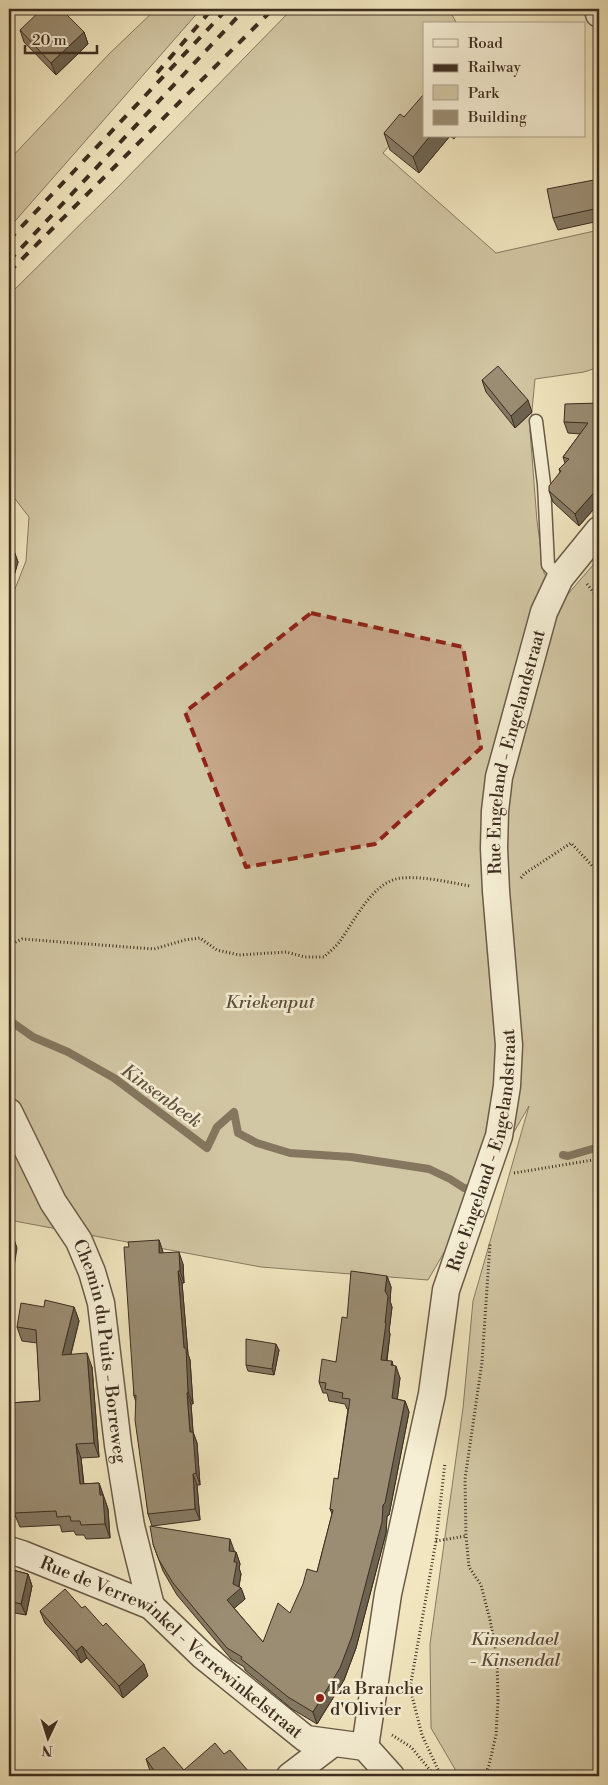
<svg xmlns="http://www.w3.org/2000/svg" width="608" height="1785" font-family="'Libre Bodoni',serif">
<style>
.green{fill:#d2c7a4;stroke:#887a62}
.lines{fill:none;stroke-linecap:round;stroke-linejoin:round}
.stream{stroke:#84765f;stroke-width:8}
.lane-casing{stroke:#6a5b48;stroke-width:15}
.street-casing{stroke:#6a5b48;stroke-width:29}
.path{stroke:#3d2d20;stroke-width:3;stroke-dasharray:1 2.5;stroke-linecap:butt}
.lane{stroke:#f6efd5;stroke-width:12}
.street{stroke:#f6efd5;stroke-width:26}
.rail{stroke:#3d2d20;stroke-width:4;stroke-dasharray:9 9;stroke-linecap:butt}
.wall{fill:#857963;stroke:#3d2d20}
.shaded-wall{fill:#6c6350;stroke:#3d2d20}
.building{fill:#9b8d73;stroke:#3d2d20}
.marked{fill:#8f2418;fill-opacity:0.2;stroke:#8f2418;stroke-width:4;stroke-dasharray:10 6;stroke-linejoin:round}
.poi-dot{fill:#8f2418;stroke:#f6efd5;stroke-width:2}
.labels{text-anchor:middle;stroke-width:5;stroke-linejoin:round;paint-order:stroke}
.street-label{font-size:18px;fill:#3d2d20;stroke:#f6efd5}
.park-label{font-size:18px;font-style:italic;fill:#5b4c3a;stroke:#f6efd5}
.poi-label{font-size:18px;fill:#3d2d20;stroke:#f6efd5;text-anchor:start}
.water-label{font-size:19px;font-style:italic;fill:#615240;stroke:#f6efd5}
</style>
<rect width="100%" height="100%" fill="#f1e6bf"/>
<filter id="stains"><feTurbulence type="fractalNoise" baseFrequency=".004" numOctaves="4"/><feColorMatrix values="0 0 0 0 .2 0 0 0 0 .09 0 0 0 0 .02 0 0 0 .5 -.17"/></filter>
<radialGradient id="worn" r=".72"><stop offset=".6" stop-color="#630" stop-opacity="0"/><stop offset="1" stop-color="#630" stop-opacity=".3"/></radialGradient>
<g class="green">
<path d="M156,9H201L9,228V160L109,54Z"/>
<path d="M292,9H449L457,24H424V106L383,153L496,253L599,230V367L584,372L535,379L530,431L537,521L544,573L562,601L599,558V1776H459L431,1728L430,1644L463,1408L473,1301L529,1106L428,1280L261,1267L9,1220V604L26,561L29,517L9,491V295L118,187Z"/>
</g>
<g class="lines">
<g class="stream">
<path d="M9,1020L33,1037L68,1052L114,1078L207,1148L217,1127L234,1112L238,1133L257,1143L290,1153L351,1157L429,1169L450,1179L464,1188L473,1189"/>
<path d="M563,1155L568,1156L599,1147"/>
</g>
<defs>
<path id="lane" d="M536,421L544,484L548,565L560,578"/>
<g id="street">
<path d="M598,9L599,14"/>
<path id="s1" d="M9,1112L53,1202L79,1241L92,1272L101,1303L118,1445L131,1526L151,1606"/>
<path id="s2" d="M9,1550L22,1554L151,1606L203,1656L306,1739L365,1747"/>
<path id="s3" d="M365,1747L388,1594L432,1394L446,1290L499,1136L507,1086L509,1045L496,891L494,848L495,811L499,777L544,612L560,578L599,530"/>
<path d="M365,1747L391,1776"/>
<path d="M290,1776L332,1744"/>
</g>
</defs>
<use href="#lane" class="lane-casing"/>
<use href="#street" class="street-casing"/>
<g class="path">
<path d="M587,584L599,599"/>
<path d="M521,878L524,874L571,843L599,873"/>
<path d="M9,945L22,939L154,949L185,940L200,938L217,950L239,955L286,952L305,957H324C329,952 336,947 340,941C355,920 373,881 401,878C424,876 447,882 470,886"/>
<path d="M514,1173L599,1159"/>
<path d="M436,1541L466,1536"/>
<path d="M392,1735L411,1747L435,1776"/>
<path d="M441,1776L422,1735L410,1688L436,1541L445,1463"/>
<path d="M485,1776L489,1765L496,1735L498,1700L497,1657L490,1620L481,1585L469,1567L466,1536L465,1479L482,1362L490,1244"/>
</g>
<use href="#lane" class="lane"/>
<use href="#street" class="street"/>
<g class="rail">
<path d="M157,73L212,9"/>
<path d="M9,240L227,9"/>
<path d="M9,261L245,9"/>
<path d="M9,272L273,9"/>
</g>
</g>
<g class="wall">
<path d="M20,30L84,32L88,44L56,75L24,42Z"/>
<path d="M404,117L424,136H456L454,139L450,136L419,173L390,150L384,133Z"/>
<path d="M599,179V221L558,230L553,218Z"/>
<path d="M482,380L532,412L515,428L486,392Z"/>
<path d="M599,403V503L579,526L553,502L549,491L560,472L559,469L565,463L563,457L580,434L568,433L564,422Z"/>
<path d="M9,525L14,537L11,550L14,551L18,562L11,586L9,585Z"/>
<path d="M159,1240L163,1253L183,1264L184,1283H182L188,1354L190,1360L193,1404H191L193,1432L197,1443L200,1485H197L200,1520L152,1526L148,1514L136,1402L134,1396L129,1247Z"/>
<path d="M387,1276L391,1287L390,1301L392,1307L389,1331L390,1334L387,1361L393,1366L400,1378L397,1399L405,1401L409,1412L389,1515L387,1516L386,1533L356,1648L344,1680L317,1724L292,1709L245,1670L244,1667L231,1659L177,1595L163,1571L153,1544L234,1550V1552H236L240,1564L239,1568L241,1574L239,1587L241,1588L245,1599L234,1608L263,1642L290,1613L317,1572L332,1514L330,1509L338,1479L348,1409H347L345,1404L329,1401L327,1393H323L319,1382L336,1362L347,1318Z"/>
<path d="M44,1307H74L79,1321L71,1354L92,1367L99,1457L81,1458L84,1484L99,1483L108,1509L110,1538L86,1539L84,1535H76L74,1531L62,1532L60,1525L20,1527L14,1513L13,1493H9V1403L40,1401L37,1343L22,1341L17,1327Z"/>
<path d="M279,1350L274,1375L248,1371L246,1365Z"/>
<path d="M9,1569L28,1574L32,1586L26,1615L9,1612Z"/>
<path d="M82,1608L148,1676L123,1698L87,1658L81,1663L45,1623L40,1611Z"/>
<path d="M224,1754L250,1773L251,1776H154L150,1771L146,1759L184,1770Z"/>
</g>
<g class="shaded-wall">
<path d="M84,32L88,44L56,75L51,63Z"/>
<path d="M430,136H450L419,173L413,157Z"/>
<path d="M528,400L532,412L515,428L511,416Z"/>
<path d="M599,487V503L579,526L575,514Z"/>
<path d="M10,525L14,537L9,557V529Z"/>
<path d="M14,551L18,562L11,586L9,579V568Z"/>
<path d="M12,1233L17,1248L9,1298V1252Z"/>
<path d="M159,1240L163,1252L164,1265L159,1253Z"/>
<path d="M179,1252L183,1264L184,1283L180,1271Z"/>
<path d="M178,1271L182,1283L188,1354L190,1360L193,1404L188,1392L184,1348Z"/>
<path d="M387,1276L391,1287L390,1301L392,1307L389,1331L390,1334L385,1371L381,1360L385,1323V1291Z"/>
<path d="M74,1307L79,1321L67,1369L62,1355Z"/>
<path d="M276,1344L279,1350L274,1375L272,1369Z"/>
<path d="M87,1353L92,1367L99,1457L94,1443Z"/>
<path d="M392,1361L395,1372L396,1366L400,1378L396,1410L392,1398Z"/>
<path d="M187,1393L191,1404L193,1432L197,1443L200,1485L196,1473L190,1432Z"/>
<path d="M405,1401L409,1412L389,1515L387,1516L386,1533L356,1648L344,1680L317,1724L313,1712L383,1505Z"/>
<path d="M76,1444L81,1458L85,1498L80,1484Z"/>
<path d="M193,1474L197,1485L200,1520L195,1509Z"/>
<path d="M99,1483L108,1509L110,1538L105,1524L100,1495Z"/>
<path d="M230,1539L234,1550L233,1562L229,1551Z"/>
<path d="M236,1552L240,1564L239,1568L241,1574L238,1590L241,1588L245,1599L231,1611L227,1600L233,1584L234,1562Z"/>
<path d="M28,1574L32,1586L26,1615L21,1604Z"/>
<path d="M82,1646L87,1658L81,1663L76,1651Z"/>
<path d="M144,1664L148,1676L123,1698L119,1686Z"/>
</g>
<g class="building">
<path d="M42,9H61L84,32L51,63L20,30Z"/>
<path d="M424,94V136H430L413,157L384,133L400,114L404,117Z"/>
<path d="M599,179V208L553,218L547,189Z"/>
<path d="M498,366L528,400L511,416L482,380Z"/>
<path d="M599,403V487L575,514L549,491V486L561,471L559,469L569,459L563,457L588,423L564,422L565,404Z"/>
<path d="M9,549L14,551L9,568Z"/>
<path d="M9,1232L12,1233L9,1252Z"/>
<path d="M159,1240V1253L179,1252L180,1271H178L184,1348H186L188,1392L187,1393L190,1432H193L196,1473L193,1474L195,1509L148,1514L135,1420L136,1395L134,1396L124,1247H129L128,1242Z"/>
<path d="M351,1271L387,1276L385,1291L388,1296L385,1323H386L381,1360L392,1361L391,1365L396,1366L392,1398L405,1401L385,1503L383,1505L382,1522L352,1636L340,1668L313,1712L288,1697L241,1659L242,1657L227,1648L173,1583L159,1560L153,1544L150,1526L230,1539L229,1551L236,1552L234,1562H237L233,1584L241,1588L227,1600L263,1642L278,1603L290,1613L303,1584L307,1569L317,1572L333,1510L330,1509L334,1478L338,1479L350,1399L342,1398L343,1393L325,1389L326,1383L319,1382L322,1359L336,1362L342,1317L347,1318Z"/>
<path d="M45,1300L74,1307L62,1355L87,1353L94,1443L76,1444L80,1484L99,1483L100,1495H103L105,1524L81,1525L80,1521H71L70,1516L57,1517L56,1511L14,1513L12,1478L9,1479V1403L40,1401L36,1330L17,1327L21,1303L44,1307Z"/>
<path d="M246,1339L276,1344L272,1369L246,1365Z"/>
<path d="M9,1569L28,1574L21,1604L9,1601Z"/>
<path d="M65,1589L82,1608L85,1606L103,1626L106,1623L144,1664L119,1686L82,1646L76,1651L40,1611Z"/>
<path d="M215,1743L224,1754L230,1750L250,1773L247,1776H158L146,1759L164,1747L184,1770Z"/>
</g>
<path class="marked" d="M311,613L463,647L481,748L375,844L246,867L185,712Z"/>
<circle class="poi-dot" cx="320" cy="1698" r="5"/>
<g class="labels">
<g class="street-label">
<text dy="6" stroke="none"><textPath href="#s3" startOffset="1015">Rue Engeland - Engelandstraat</textPath></text>
<text dy="6" stroke="none"><textPath href="#s3" startOffset="610">Rue Engeland - Engelandstraat</textPath></text>
<text dy="6" stroke="none"><textPath href="#s1" startOffset="260">Chemin du Puits - Borreweg</textPath></text>
<text dy="6" stroke="none"><textPath href="#s2" startOffset="192">Rue de Verrewinkel - Verrewinkelstraat</textPath></text>
</g>
<g class="park-label">
<text x="270" y="1008">Kriekenput</text>
<text x="515" y="1645">Kinsendael<tspan x="515" dy="21">- Kinsendal</tspan></text>
</g>
<g class="poi-label">
<text x="330" y="1694">La Branche<tspan x="330" dy="21">d'Olivier</tspan></text>
</g>
<g class="water-label">
<text transform="translate(162 1095) rotate(36)" y="7">Kinsenbeek</text>
</g>
</g>
<rect width="608" height="1785" fill="none" stroke="#f1e6bf" stroke-width="30"/>
<rect x="10" y="10" width="588" height="1765" fill="none" stroke="#3d2d20" stroke-width="2.5"/>
<rect x="15" y="15" width="578" height="1755" fill="none" stroke="#3d2d20"/>
<rect x="423" y="22" width="162" height="115" fill="#f6efd5" stroke="#aca18d"/>
<rect x="433" y="39" width="25" height="8" fill="#f6efd5" stroke="#aca18d"/>
<text x="468" y="48" font-size="15" fill="#3d2d20">Road</text>
<rect x="433" y="64" width="25" height="8" fill="#3d2d20" stroke="#aca18d"/>
<text x="468" y="72" font-size="15" fill="#3d2d20">Railway</text>
<rect x="433" y="85" width="25" height="15" fill="#d2c7a4" stroke="#aca18d"/>
<text x="468" y="98" font-size="15" fill="#3d2d20">Park</text>
<rect x="433" y="110" width="25" height="15" fill="#9b8d73" stroke="#aca18d"/>
<text x="468" y="122" font-size="15" fill="#3d2d20">Building</text>
<g transform="translate(48 1738) rotate(184)" stroke="#f6efd5" stroke-width="4" paint-order="stroke">
<path d="M0-4L9 19L0 12L-9 19Z" fill="#3d2d20"/>
<text y="-8" font-size="14" font-weight="bold" text-anchor="middle" fill="#3d2d20">N</text>
</g>
<path d="M25 45v8h72v-8" fill="none" stroke="#3d2d20" stroke-width="2.5"/>
<text x="32" y="45" font-size="15" fill="#3d2d20" stroke="#f6efd5" stroke-width="4" paint-order="stroke">20 m</text>
<rect width="100%" height="100%" filter="url(#stains)"/>
<rect width="100%" height="100%" fill="url(#worn)"/>
</svg>
